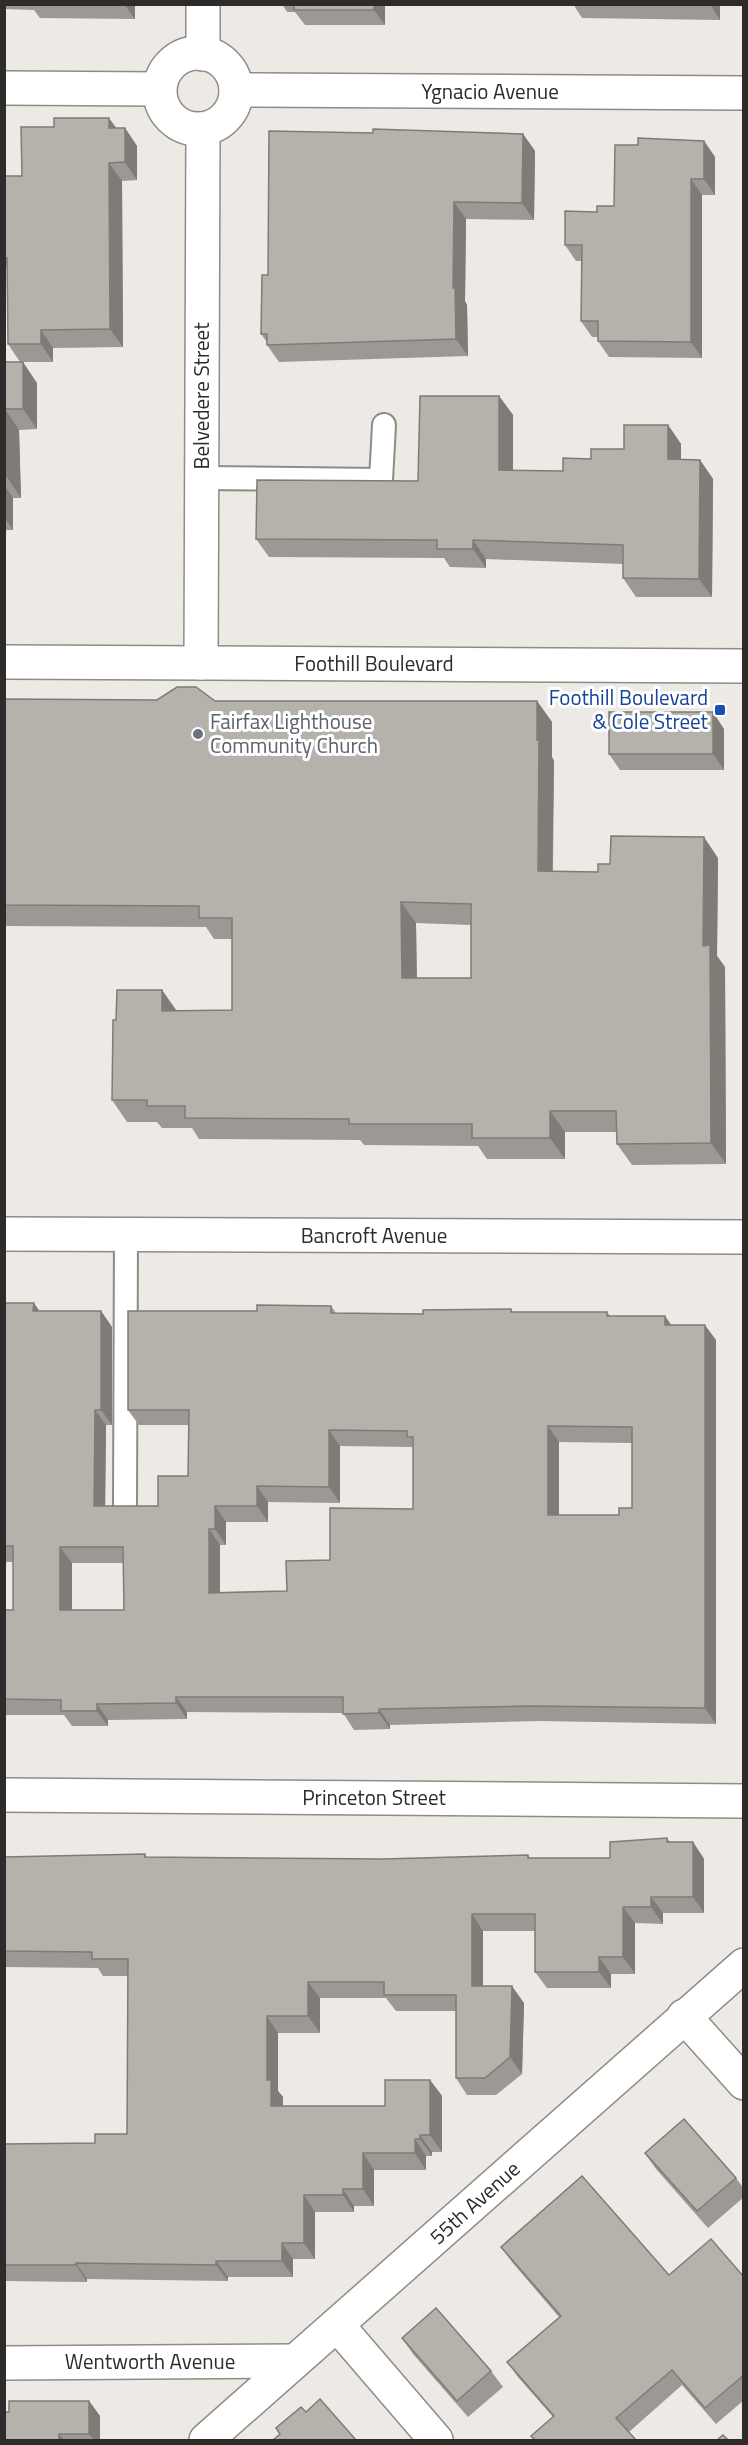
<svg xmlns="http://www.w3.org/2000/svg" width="748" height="2445" font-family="'Titillium Web',sans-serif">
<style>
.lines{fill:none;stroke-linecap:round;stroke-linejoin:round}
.lane-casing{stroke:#8f8c87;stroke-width:26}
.street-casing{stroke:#8f8c87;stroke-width:36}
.secondary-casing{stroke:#8f8c87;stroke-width:36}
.lane{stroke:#fff;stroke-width:22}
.street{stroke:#fff;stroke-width:33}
.secondary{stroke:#fff;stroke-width:33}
.wall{fill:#9c9893;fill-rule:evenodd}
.shaded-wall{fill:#7f7c78}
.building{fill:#b5b1ab;stroke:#7f7c78;stroke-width:1.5;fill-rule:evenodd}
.transit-dot{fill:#1a4fb4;stroke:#fff;stroke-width:2}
.worship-dot{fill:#6b7280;stroke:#fff;stroke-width:2}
.labels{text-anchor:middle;stroke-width:6;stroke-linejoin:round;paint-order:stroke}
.street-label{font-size:21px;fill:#2d2c2a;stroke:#fff}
.transit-label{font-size:21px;fill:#164399;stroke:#fff;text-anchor:end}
.worship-label{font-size:21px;fill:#5b616d;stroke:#fff;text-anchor:start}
</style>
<rect width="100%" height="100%" fill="#ede9e4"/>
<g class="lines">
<defs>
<g id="lane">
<path d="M202,478L381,480L384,425"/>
<path d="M125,1503L126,1235"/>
</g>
<g id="street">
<circle cx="198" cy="91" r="38"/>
<path d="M203,54V4"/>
<path d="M4,88L159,89"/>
<path d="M236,90L744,93"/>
<path d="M201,663L203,129"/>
<path d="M4,1795L744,1801"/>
<path d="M684,2016L744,2083"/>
<path d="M338,2326L436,2440"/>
<path d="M4,2363L295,2361"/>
<path d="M206,2440L744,1965"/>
</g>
<g id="secondary">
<path d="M4,662L744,666"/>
<path d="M4,1234L744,1237"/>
</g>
</defs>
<use href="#lane" class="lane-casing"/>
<use href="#street" class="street-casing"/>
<use href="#secondary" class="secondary-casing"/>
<use href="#lane" class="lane"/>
<use href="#street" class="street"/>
<use href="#secondary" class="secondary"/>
</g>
<g class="wall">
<path d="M4,4H135V19L40,18L34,10L4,9Z"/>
<path d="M282,4H385V25H305L295,12H287Z"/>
<path d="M573,4H720V20L582,18Z"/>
<path d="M116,128H125L137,146V180L122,181L123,347L53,348V362H20L8,344L7,268L4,264V176H22Z"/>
<path d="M523,134L535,151L534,220L466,219L465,301L467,305L468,356L279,362L267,345V342L261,334L268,275Z"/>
<path d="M704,141L715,157V195H702V358L609,357L598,341V337H592L581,321L582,261H576L565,245L597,212L614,206L638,145Z"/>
<path d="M4,362L37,383V429L19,430L21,498H13V530H4Z"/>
<path d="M499,396L513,415V470L563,471L591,459L624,449L668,425L681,444V459L700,460L713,479L712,597H636L623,578V564L486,559V568L450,567L444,558L269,557L256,539L418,481Z"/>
<path d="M4,699L215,701H537L552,722V757L554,761L553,871L598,872L610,864L718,858L717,956L725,967L726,1164L632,1165L617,1144V1132H565V1159H487L478,1146L364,1145L360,1140L199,1139L192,1128H162L157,1122H127L112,1100L116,1020L162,990L177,1011L232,1010V939H214L206,927L4,926ZM416,923L471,925V978H417Z"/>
<path d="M724,729V770H620L609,754Z"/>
<path d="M4,1303L39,1311H101L112,1327V1425H106L105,1506H158L188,1476V1425H139L128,1410L257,1311L331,1306L336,1313L423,1314L511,1309L513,1312H607L610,1316H665L671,1325L716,1340V1724L540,1721L390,1725V1729L354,1730L343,1713L187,1712V1719L108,1720V1726H72L64,1715H4V1610H13V1562H4ZM559,1442L632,1443V1508L619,1515H559ZM340,1446L413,1447V1509L330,1560L287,1591L220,1592V1545H226V1522H268V1502L340,1503ZM72,1563H123L124,1610H72Z"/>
<path d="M667,1838L670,1842H693L704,1859V1913H663V1924L635,1923V1974H611V1988H547L535,1972V1931H483V1986L524,2003L522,2074L496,2095H467L456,2078V2011H396L386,1998H320V2033H278V2091L283,2097V2106H385L430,2080L442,2096V2152H432V2156H426V2170H374V2206H354V2212H315V2259H293V2277H228V2281L87,2279V2282L4,2281V2144L95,2143L127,2134L128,1976H103L98,1968L4,1967V1857L145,1854L147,1857L383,1859L528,1855L530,1858H610Z"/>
<path d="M645,2153L736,2178L744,2189V2197L708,2228L656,2169Z"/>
<path d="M501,2247L669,2275L744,2277V2400L716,2424L682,2385L629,2432L636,2440H534L531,2436L553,2417L518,2377L507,2362L559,2317L512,2262Z"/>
<path d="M402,2338L491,2371L503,2387L468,2417L413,2354Z"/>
<path d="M89,2401L100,2416V2440H4L9,2412Z"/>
</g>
<g class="shaded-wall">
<path d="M124,4H135V19Z"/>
<path d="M374,4H385V25L374,10Z"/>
<path d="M710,4H720V20Z"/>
<path d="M109,118L122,136L109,128Z"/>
<path d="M125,128L137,146V180L125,162Z"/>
<path d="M523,134L535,151L534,220L522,203Z"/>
<path d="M704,141L715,157V195L704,179Z"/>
<path d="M109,163L122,181L123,347L110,329Z"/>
<path d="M691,179L702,195V358L691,342Z"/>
<path d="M454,202L466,219L465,301L467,305L468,356L456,339L453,288Z"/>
<path d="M41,330L53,348V362L41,344Z"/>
<path d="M23,362L37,383V429L23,409Z"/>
<path d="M499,396L513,415V488L499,470Z"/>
<path d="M5,409L19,430L21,498L7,477Z"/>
<path d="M668,425L681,444V478L668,459Z"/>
<path d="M700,460L713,479L712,597L699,579Z"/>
<path d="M4,485L13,498V530L4,517Z"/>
<path d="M473,540L486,559V568L473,549Z"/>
<path d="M537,701L552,722V757L554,761L552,892L538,871Z"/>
<path d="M713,712L724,729V770L713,754Z"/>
<path d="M704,837L718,858L717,956L725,967L726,1164L711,1143L703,946Z"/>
<path d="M401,902L416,923L417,1000L402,978Z"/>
<path d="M162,990L177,1012L162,1011Z"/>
<path d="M550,1111L565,1132V1159L550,1138Z"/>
<path d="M34,1303L45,1319L33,1311Z"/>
<path d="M101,1311L112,1327V1425L101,1410Z"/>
<path d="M665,1316L676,1332L665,1325Z"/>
<path d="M705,1325L716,1340V1724L705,1708Z"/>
<path d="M95,1410L106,1425L105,1522L94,1506Z"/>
<path d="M548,1426L559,1442V1531L548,1515Z"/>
<path d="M329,1430L340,1446V1503L329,1487Z"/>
<path d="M257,1486L268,1502V1522L257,1506Z"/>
<path d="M215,1506L226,1522V1545L215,1529Z"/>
<path d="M209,1529L220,1545V1608L209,1593Z"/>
<path d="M60,1547L72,1563V1626L60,1610Z"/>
<path d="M176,1697L187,1712V1719L176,1703Z"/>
<path d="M97,1704L108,1720V1726L97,1711Z"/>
<path d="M379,1709L390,1725V1729L379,1713Z"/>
<path d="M693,1842L704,1859V1913L693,1897Z"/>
<path d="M651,1897L663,1913V1924L651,1907Z"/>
<path d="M623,1907L635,1923V1974L623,1957Z"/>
<path d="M472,1914L483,1931V2003L472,1986Z"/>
<path d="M599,1957L611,1974V1988L599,1972Z"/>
<path d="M308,1982L320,1998V2033L308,2016Z"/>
<path d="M512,1986L524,2003L522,2074L510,2057Z"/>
<path d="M267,2016L278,2033V2091L283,2097V2123L271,2106L267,2080Z"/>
<path d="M430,2080L442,2096V2152L430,2135Z"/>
<path d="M420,2135L432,2152V2156L420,2139Z"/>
<path d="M415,2139L426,2156V2170L415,2153Z"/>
<path d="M363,2153L374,2170V2206L363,2189Z"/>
<path d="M343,2189L354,2206V2212L343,2195Z"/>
<path d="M304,2195L315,2212V2259L304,2243Z"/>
<path d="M282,2243L293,2259V2277L282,2261Z"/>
<path d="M216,2261L228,2277V2281L216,2265Z"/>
<path d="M76,2263L87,2279V2282L76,2265Z"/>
<path d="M89,2401L100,2416V2440H94L89,2434Z"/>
<path d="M59,2434L64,2440H59Z"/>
</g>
<g class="building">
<rect x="294" y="4" width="80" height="6"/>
<path d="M54,118H109V128H125V162L109,163L110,329L41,330V344H8L7,258H4V176H22L21,127H54Z"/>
<path d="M373,129L523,134L522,203L454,202L453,288H455L456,339L267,345V334H261L262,275H268L269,131L373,133Z"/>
<path d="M638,138L704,141V179H691V342L598,341V321H581L582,245H565V211L597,212V206H614L615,145H638Z"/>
<path d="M4,362H23V409H5L7,477H4Z"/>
<path d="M420,396H499V470L563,471V458L591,459V449H624V425H668V459L700,460L699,579L623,578V545L473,540V549H437V540L256,539L257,480L418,481Z"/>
<path d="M177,687H196L215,701H537V740H539L538,871L598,872V864H610L611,836L704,837L703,946L710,945L711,1143L617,1144L616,1111H550V1138H472V1124H349V1119L185,1118V1106H147V1100H112L113,1020H116L117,990H162V1011L232,1010V918H199V906L4,905V699L157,700ZM401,902L471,904V978H402Z"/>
<rect x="609" y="712" width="104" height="42"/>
<path d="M4,1303H34L33,1311H101V1410H95L94,1506H158V1476H188L189,1410H128V1311H257V1305L331,1306V1313L423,1314V1310L511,1309V1312H607V1316H665V1325H705V1708L529,1706L379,1709V1713L343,1714V1697H176V1703L97,1704V1711H61V1700L4,1699V1610H13V1546H4ZM548,1426L632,1427V1508H619V1515H548ZM329,1430L407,1431V1437H413V1509L330,1508V1560L286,1561L287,1591L209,1593V1529H215V1506H257V1486L329,1487ZM60,1547H123L124,1610H60Z"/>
<path d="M667,1838V1842H693V1897H651V1907H623V1957H599V1972H535V1914H472V1986H512L510,2057L485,2078H456V1995H384V1982H308V2016H267V2080H271V2106H385V2080H430V2135H420V2139H415V2153H363V2189H343V2195H304V2243H282V2261H216V2265L76,2263V2265H4V2144L95,2143V2134H127L128,1959H92V1952L4,1951V1857L145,1854V1857L383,1859L528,1855V1858H610V1842Z"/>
<path d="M684,2119L736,2178L697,2211L645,2153Z"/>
<path d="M582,2176L669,2275L711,2239L744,2277V2375L705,2408L672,2370L616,2418L636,2440H535L531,2436L554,2416L507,2362L561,2316L501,2247Z"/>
<path d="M436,2308L491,2371L457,2401L402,2338Z"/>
<path d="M320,2399L356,2440H273L280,2434L276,2428L301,2407L306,2412Z"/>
<path d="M9,2401H89V2434H59V2440H4V2412H9Z"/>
<path d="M723,2435L728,2440H717Z"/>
</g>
<rect class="transit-dot" x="714" y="704" width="12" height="12" rx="3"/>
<circle class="worship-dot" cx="198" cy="734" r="6"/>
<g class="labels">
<g class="street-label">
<text x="490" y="99">Ygnacio Avenue</text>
<text transform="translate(202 396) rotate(-90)" y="7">Belvedere Street</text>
<text x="374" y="671">Foothill Boulevard</text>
<text x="374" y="1243">Bancroft Avenue</text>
<text x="374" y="1805">Princeton Street</text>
<text transform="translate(475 2203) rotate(-42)" y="7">55th Avenue</text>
<text x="150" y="2369">Wentworth Avenue</text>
</g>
<g class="transit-label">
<text x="708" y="705">Foothill Boulevard<tspan x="708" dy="24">&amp; Cole Street</tspan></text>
</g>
<g class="worship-label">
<text x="210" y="729">Fairfax Lighthouse<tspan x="210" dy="24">Community Church</tspan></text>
</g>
</g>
<rect width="748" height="2445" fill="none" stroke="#2d2c2a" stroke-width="12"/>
</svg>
